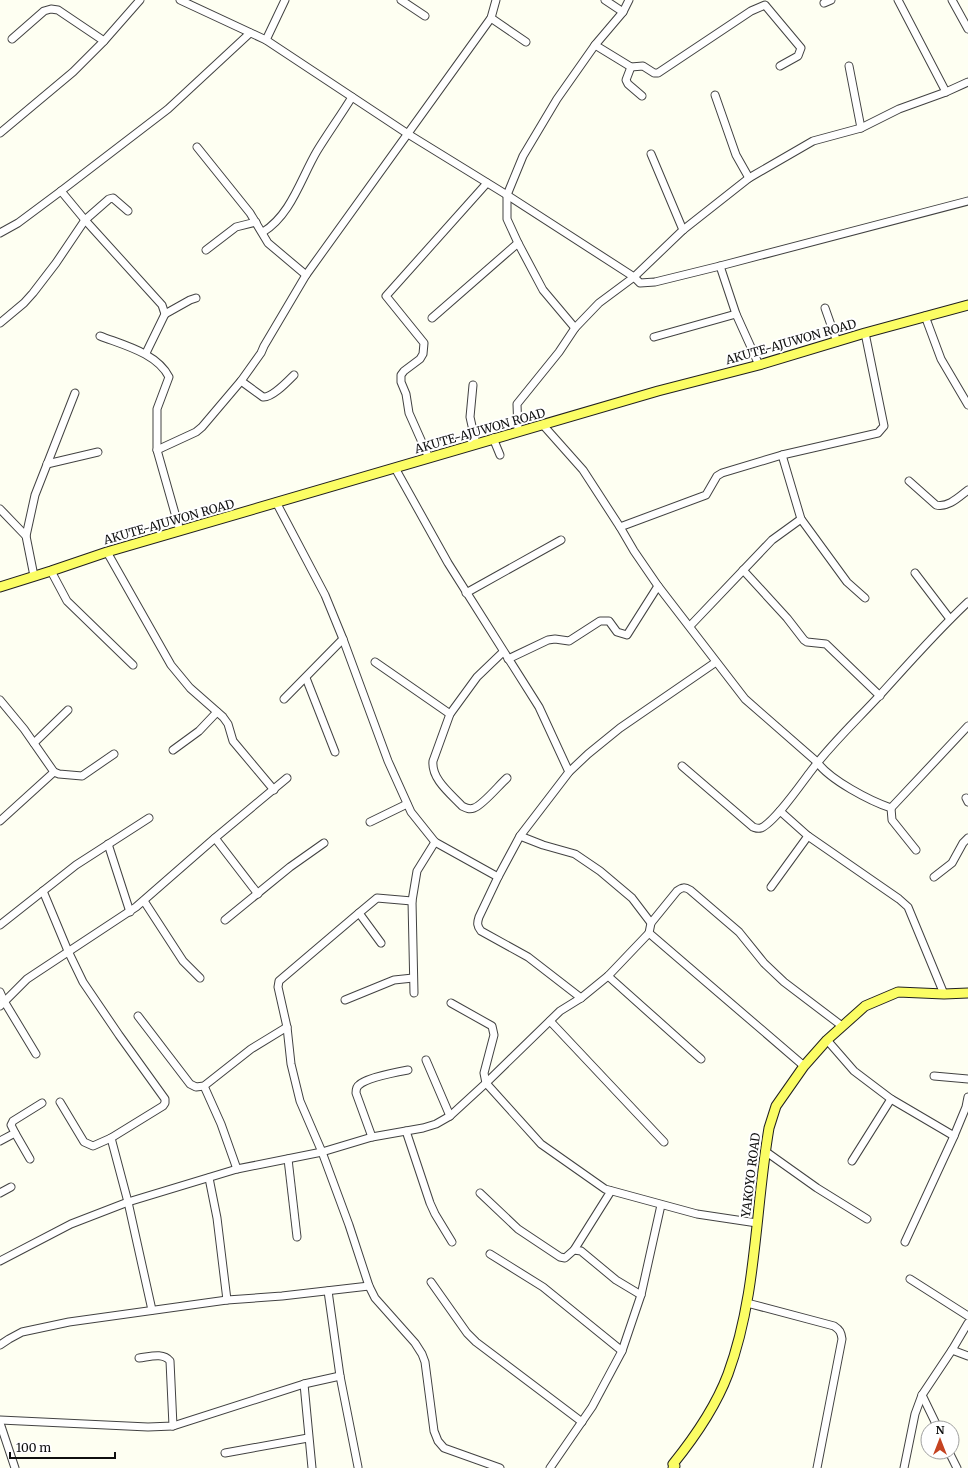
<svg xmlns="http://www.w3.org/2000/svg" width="968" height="1468" font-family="Merriweather,serif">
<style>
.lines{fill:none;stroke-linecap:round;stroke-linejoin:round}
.minor-casing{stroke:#424242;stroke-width:9}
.major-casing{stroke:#202020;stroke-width:11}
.minor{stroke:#fff;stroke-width:7}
.major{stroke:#fbfd64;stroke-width:9}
.labels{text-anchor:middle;stroke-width:4;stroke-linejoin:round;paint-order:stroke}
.street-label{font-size:12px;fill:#0f0f0f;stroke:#fff}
</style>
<rect width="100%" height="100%" fill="#fefff2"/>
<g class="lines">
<defs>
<g id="minor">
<path d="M180,0L266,40L408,134L507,195L634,277L640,283L655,282L720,266L968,201"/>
<path d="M401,0L425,16"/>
<path d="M605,0L623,12"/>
<path d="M898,0L946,92"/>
<path d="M952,0L968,29"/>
<path d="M824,3L831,0"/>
<path d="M491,18L526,42"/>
<path d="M12,39L44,11L51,9L58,10L104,41"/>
<path d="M266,40L285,0"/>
<path d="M595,45L631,67L643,66L654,73H658L751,11L765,5L801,48L798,56L780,66"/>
<path d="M849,66L861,128"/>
<path d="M631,67L626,80L628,84L642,96"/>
<path d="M715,95L736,155L749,178"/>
<path d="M0,133L73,72L104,41L140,0"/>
<path d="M197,147L250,213L268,243L306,275"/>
<path d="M651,154L683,230"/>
<path d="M61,191L85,220L162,305L165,314L146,353"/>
<path d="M263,232C291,215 301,178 317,151C328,133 341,115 352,97"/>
<path d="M0,233L18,223L61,191L168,109L250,33"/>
<path d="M206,250L236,227L256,222"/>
<path d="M720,266L736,314L759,365"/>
<path d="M825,308L837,342"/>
<path d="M165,314L190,300L196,298"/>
<path d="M925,316L941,359L968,405"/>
<path d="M432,318L518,243"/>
<path d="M0,323L24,303L33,293L56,263L85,220L109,199L113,198L128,211"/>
<path d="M575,328L543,290L518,243L507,219V195L523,156L557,99L595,45L623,12L629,0"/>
<path d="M100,336C123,345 157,353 169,377L157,409V450L180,531"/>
<path d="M654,337L736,314"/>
<path d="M241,381L263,397C272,398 287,382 294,375"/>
<path d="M473,385L470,417L476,444"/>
<path d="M543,425L583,470L620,527L634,551L658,586L745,699L817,762C830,780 870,801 891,808L892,820L916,850"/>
<path d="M518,432L517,404L559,352L575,328L599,303L634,277L683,230L749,178L813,141L861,128L899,109L946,92L968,82"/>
<path d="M493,438L500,455"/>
<path d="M157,450L196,432L202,427L241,381L261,353L264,346L306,275L491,18L496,0"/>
<path d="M782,455L801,519L847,582L865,598"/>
<path d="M429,458L409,413L406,394L401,382V375L404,371L420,359L423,354L424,343L386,296L487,183"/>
<path d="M47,464L98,452"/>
<path d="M395,468L448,563L539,707L569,772"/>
<path d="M909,481L936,505C948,508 959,497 968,490"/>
<path d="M276,502L325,595L343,639L388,761L411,812L435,842L498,877"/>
<path d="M0,509L26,536L34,576"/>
<path d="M620,527L706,495L717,476L722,473L782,455L878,433L884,426L865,333"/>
<path d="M26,536L35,495L75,393"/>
<path d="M107,552L171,665L190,688L223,717L228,724L233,741L274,790"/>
<path d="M743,570L787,618L804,640L807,642L826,644L880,696"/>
<path d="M51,571L67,601L133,665"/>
<path d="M915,573L950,619"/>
<path d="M466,593L561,540"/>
<path d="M690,626L772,540L801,519"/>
<path d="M503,652L477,677L450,714L433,761C431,779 451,794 462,806C466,808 469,810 474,808C483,805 499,785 507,778"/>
<path d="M508,659L548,640L555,639L569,641L600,621H609L617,632L627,635L658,586"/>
<path d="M375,662L450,714"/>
<path d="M306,678L335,752"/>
<path d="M284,699L343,639"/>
<path d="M0,700L24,729L54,772L59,774L82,776L114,754"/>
<path d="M34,743L68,710"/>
<path d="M173,750L199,731L217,712"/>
<path d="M682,766L753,827C756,828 758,829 761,828C775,822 801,784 811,771C832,743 857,720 880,695C909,663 937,631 968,602"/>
<path d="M966,798L968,802"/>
<path d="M891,808L968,726"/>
<path d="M780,811L808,836L899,899L908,907L944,994"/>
<path d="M0,821L54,772"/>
<path d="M370,822L407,804"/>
<path d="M520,836L543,845L575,854L600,871L632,898L651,923"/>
<path d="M215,838L258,894"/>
<path d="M108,844L130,912"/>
<path d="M934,877L952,863L963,843L968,838"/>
<path d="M771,887L808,836"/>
<path d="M43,891L68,951L83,982L119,1035L165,1099V1103L163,1106L111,1138L93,1146L84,1142L60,1102"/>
<path d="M144,901L183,961L200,978"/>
<path d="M359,913L377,898L412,901"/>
<path d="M225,920L290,867L324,843"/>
<path d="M0,925L76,865L149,818"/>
<path d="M381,943L359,913L279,981L278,987L287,1027L291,1064L300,1101L322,1152L349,1225L369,1286L375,1298L415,1343L422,1354L425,1362L434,1431L438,1441L444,1448L500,1468"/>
<path d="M608,976L701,1059"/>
<path d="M0,992L4,1001L36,1054"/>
<path d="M414,993L412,901L417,871L435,842"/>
<path d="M581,998L528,957L481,931C477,926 477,923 479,917L498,877L520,836L569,772L588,754L620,728L716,662"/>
<path d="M345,1000L394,980L413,978"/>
<path d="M451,1003L492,1026L494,1035L484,1073L486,1083L541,1144L605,1189L697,1214L757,1223"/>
<path d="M0,1006L27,979L36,973L136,907L215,838L287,778"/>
<path d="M138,1016L190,1084L196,1087L204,1086L251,1049L287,1027"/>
<path d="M550,1021L664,1142"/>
<path d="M827,1040L854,1071L891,1099L954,1136"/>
<path d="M426,1060L450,1116"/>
<path d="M804,1066L649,933L651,923L677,891C682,887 685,887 690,890L739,932L764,963L784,982L842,1026"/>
<path d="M934,1076L968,1079"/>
<path d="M204,1086L221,1124L237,1169"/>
<path d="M406,1131L430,1203L435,1214L452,1242"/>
<path d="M15,1133L30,1159"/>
<path d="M372,1137L356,1093C356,1090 356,1087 359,1085C366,1078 397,1072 408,1070"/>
<path d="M111,1138L128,1202L152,1310"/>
<path d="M0,1141L15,1133L11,1125L13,1121L42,1103"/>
<path d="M765,1151L817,1188L867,1219"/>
<path d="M288,1159L297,1237"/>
<path d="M852,1161L891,1099"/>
<path d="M209,1178L217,1218L227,1300"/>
<path d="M0,1193L11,1187"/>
<path d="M480,1193L518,1229L560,1257L565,1258L574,1250L581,1251L616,1280L641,1295"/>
<path d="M905,1242L954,1136L966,1107L968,1097"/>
<path d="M574,1250L611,1191"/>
<path d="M490,1254L543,1287L622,1351"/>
<path d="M0,1261L71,1224L128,1202L237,1169L322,1152L372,1137L423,1128L436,1124L450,1116L486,1083L560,1011L581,998L608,976L649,933"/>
<path d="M910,1279L968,1316"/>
<path d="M431,1282L467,1333L476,1342L582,1422"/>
<path d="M328,1291L340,1376L358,1467"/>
<path d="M747,1303L834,1326C840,1330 841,1332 842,1339L817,1468"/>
<path d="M0,1345L9,1339L22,1332L69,1322L227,1300L282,1296L369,1286"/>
<path d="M952,1350L968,1356"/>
<path d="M139,1358C149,1357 163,1352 170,1361L173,1426"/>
<path d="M304,1384L312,1468"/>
<path d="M922,1395L938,1428"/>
<path d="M0,1420L148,1427L173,1426L304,1384L340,1376"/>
<path d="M0,1423L15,1468"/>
<path d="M949,1452L957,1468"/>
<path d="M225,1453L308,1438"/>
<path d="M550,1468L592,1407L622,1351L641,1295L661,1205"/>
<path d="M904,1468L915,1414L922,1395L952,1350L968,1323"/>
</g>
<g id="major">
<path d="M0,587L51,571L107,552L658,391L759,365L865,333L968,305"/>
<path d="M673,1468L675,1466L673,1464C694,1438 716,1406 728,1374C757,1295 755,1210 769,1128L776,1106L804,1066L827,1040L865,1006L898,992L944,994L968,993"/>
</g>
</defs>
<use href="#minor" class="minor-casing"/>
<use href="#major" class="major-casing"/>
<use href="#minor" class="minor"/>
<use href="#major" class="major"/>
</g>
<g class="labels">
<g class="street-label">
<text transform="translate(791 342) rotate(-16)" y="4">AKUTE-AJUWON ROAD</text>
<text transform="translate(480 431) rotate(-16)" y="4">AKUTE-AJUWON ROAD</text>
<text transform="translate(169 522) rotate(-16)" y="4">AKUTE-AJUWON ROAD</text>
<text transform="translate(751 1175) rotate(-83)" y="4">YAKOYO ROAD</text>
</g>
</g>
<g transform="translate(940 1440)"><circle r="19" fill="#ffffff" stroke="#9f9f9f"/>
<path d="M0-3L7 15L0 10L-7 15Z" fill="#c54321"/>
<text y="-6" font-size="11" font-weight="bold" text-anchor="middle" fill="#0f0f0f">N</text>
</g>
<path d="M10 1452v6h105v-6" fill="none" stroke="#0f0f0f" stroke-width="2"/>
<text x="16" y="1452" font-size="12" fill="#0f0f0f" stroke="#ffffff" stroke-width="3" paint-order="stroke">100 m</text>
</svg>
